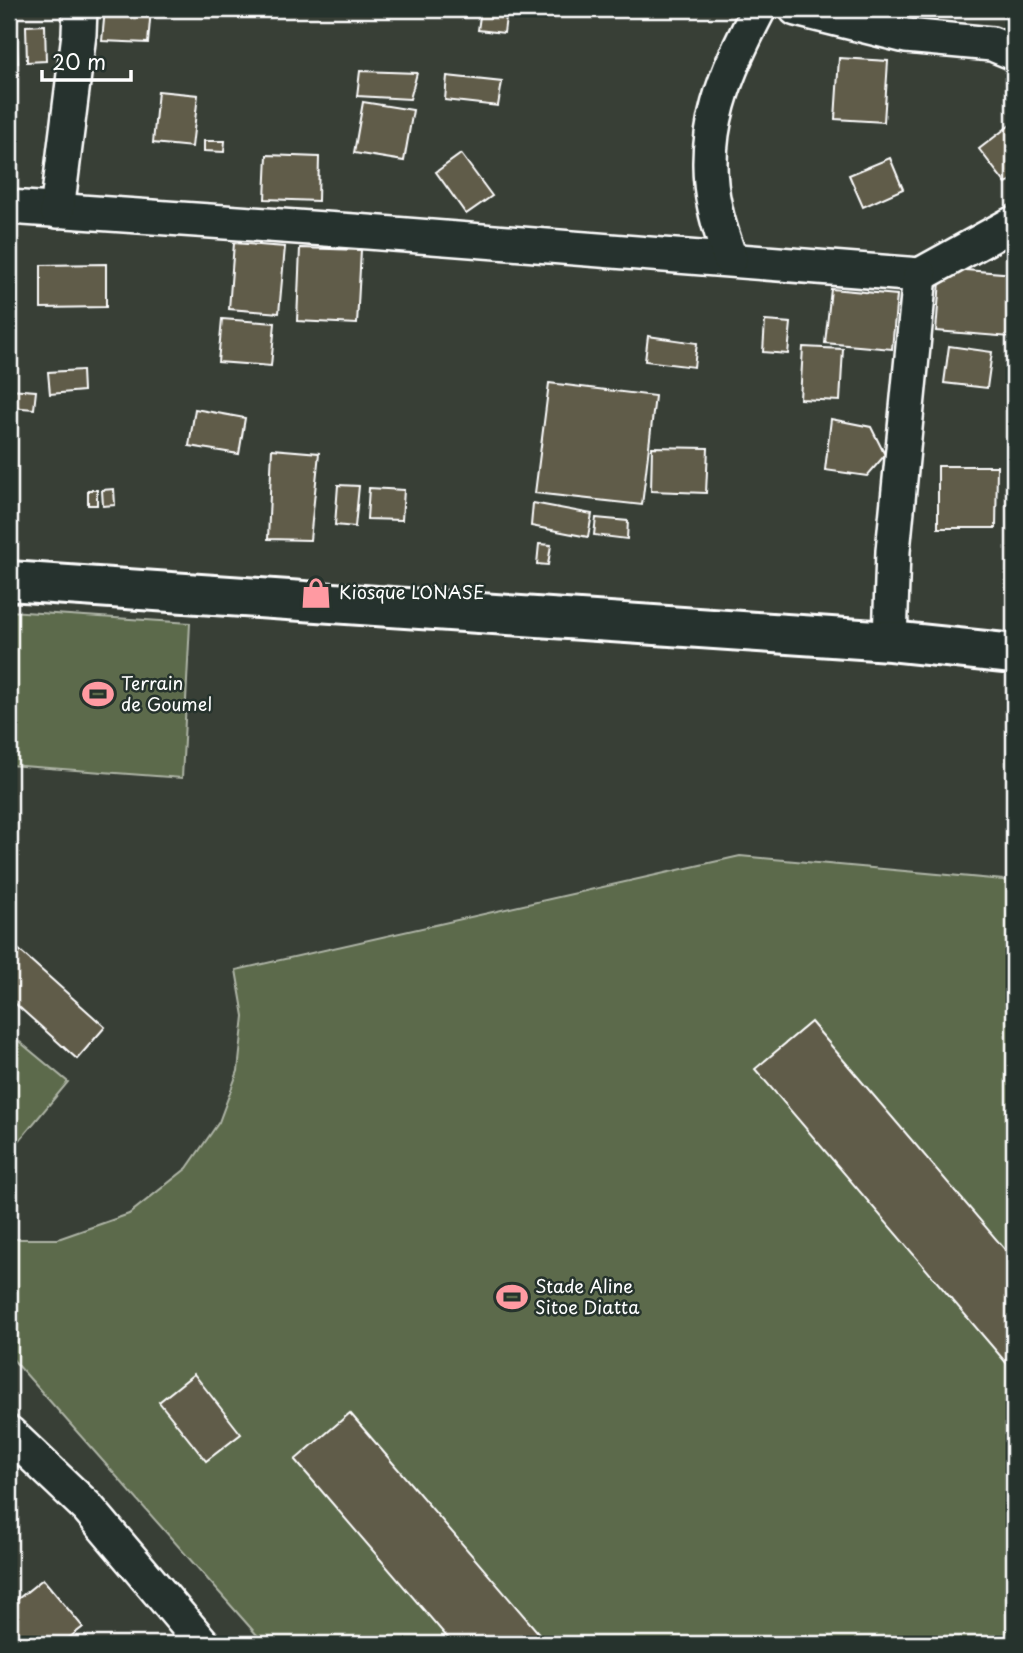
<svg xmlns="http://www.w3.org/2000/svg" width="1023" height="1653" font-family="'Playpen Sans',sans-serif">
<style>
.green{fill:#5c6a4c;stroke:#aeb4a6;stroke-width:2}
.building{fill:#615c4a;stroke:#fff;stroke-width:2}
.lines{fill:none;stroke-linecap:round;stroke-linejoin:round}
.street-casing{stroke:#fff;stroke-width:38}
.primary-casing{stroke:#fff;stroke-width:44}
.street{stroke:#26332d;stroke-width:33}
.primary{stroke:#26332d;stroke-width:38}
.labels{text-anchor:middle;stroke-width:5;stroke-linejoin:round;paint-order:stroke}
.poi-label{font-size:18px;fill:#fff;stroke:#26332d;text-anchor:start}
</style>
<rect width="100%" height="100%" fill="#383f36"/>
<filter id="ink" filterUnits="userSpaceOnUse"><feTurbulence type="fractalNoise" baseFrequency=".0143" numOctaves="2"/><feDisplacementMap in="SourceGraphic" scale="14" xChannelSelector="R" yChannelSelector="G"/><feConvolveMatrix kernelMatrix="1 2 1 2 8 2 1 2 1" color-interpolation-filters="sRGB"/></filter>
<g filter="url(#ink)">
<g class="green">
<path d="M9,611L190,623L182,778L9,765Z"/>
<path d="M740,856L1014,881V1644H265L9,1355V1239H58L129,1214L187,1168L219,1122L238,1071L244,1016L236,970Z"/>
<path d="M9,1033L68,1082L9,1153Z"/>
</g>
<g class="building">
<path d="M105,9H151L148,43L102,41Z"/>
<path d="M481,9H507L504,33L478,30Z"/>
<path d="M45,25L46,61L27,62L26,26Z"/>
<path d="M9,27H16L18,63L9,64Z"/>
<path d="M839,58L888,61L884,122L835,119Z"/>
<path d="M360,71L417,73L410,99L357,96Z"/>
<path d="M9,75H17L16,109H9Z"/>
<path d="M447,76L502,82L498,106L445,100Z"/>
<path d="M158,91L198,95L192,147L153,143Z"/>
<path d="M363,102L413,110L404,161L354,153Z"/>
<path d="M1014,122V178L1006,184L979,149Z"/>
<path d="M204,141H225L224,152L204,151Z"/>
<path d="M461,154L492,196L466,214L436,172Z"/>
<path d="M267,155L319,157L318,201L265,199Z"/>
<path d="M890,158L903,189L863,207L849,175Z"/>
<path d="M234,243L285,247L279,313L229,309Z"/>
<path d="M300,248L361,250L357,324L297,321Z"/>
<path d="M106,264V307L41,308V265Z"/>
<path d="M941,268L1014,274L1011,337L936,331Z"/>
<path d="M9,276H15L17,324H9Z"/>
<path d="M831,289L897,295L892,349L825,343Z"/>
<path d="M222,319L275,323L271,366L218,362Z"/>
<path d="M765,321L791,323L788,354L763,352Z"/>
<path d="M648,336L697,343L694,367L645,361Z"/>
<path d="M949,346L992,352L987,388L944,383Z"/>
<path d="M803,347L843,349L840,401L800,399Z"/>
<path d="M82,370L83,391L50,394L48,372Z"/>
<path d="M549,383L655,396L642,505L535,493Z"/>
<path d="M9,389L36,391L34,409L9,407Z"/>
<path d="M195,409L245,418L239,454L189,446Z"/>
<path d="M831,419L871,427L885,455L867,476L825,470Z"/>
<path d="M652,447L708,448L706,493L651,491Z"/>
<path d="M272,449L319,453L310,540L268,539Z"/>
<path d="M938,466H997L996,528H938Z"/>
<path d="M338,485L359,486L355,527L335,525Z"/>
<path d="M369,488L404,490L402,520L367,519Z"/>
<path d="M114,489L115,505L103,506L102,490Z"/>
<rect x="88" y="490" width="9" height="15"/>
<path d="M533,503L592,514L588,537L531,526Z"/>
<path d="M596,518L628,521L627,539L594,535Z"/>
<path d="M539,544L551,545L548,565L537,564Z"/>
<path d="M9,941L105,1027L77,1059L9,998Z"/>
<path d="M811,1022L1014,1260V1372L755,1069Z"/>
<path d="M194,1374L241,1434L206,1461L159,1402Z"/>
<path d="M350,1413L548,1644H453L295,1460Z"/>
<path d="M43,1579L83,1627L61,1644H9V1606Z"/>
</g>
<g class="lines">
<defs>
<g id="street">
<path d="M796,9L906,36L992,44L1014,53"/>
<path d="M9,207L368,232L920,275L1014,223"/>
<path d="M57,211L79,34L80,9"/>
<path d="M730,259C725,242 718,225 715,208C698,133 726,73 759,9"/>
<path d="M890,641L893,551L920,275"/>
<path d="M9,1433L88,1508L203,1644"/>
</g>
<path id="primary" d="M9,581L890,641L1014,654"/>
</defs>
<use href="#street" class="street-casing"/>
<use href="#primary" class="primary-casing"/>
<use href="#street" class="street"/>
<use href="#primary" class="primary"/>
</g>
</g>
<defs>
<symbol id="shop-bare" viewBox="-9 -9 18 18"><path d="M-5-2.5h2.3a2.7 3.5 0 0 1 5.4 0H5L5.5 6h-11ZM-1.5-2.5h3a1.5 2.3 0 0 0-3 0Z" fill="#ff9aa2" stroke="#26332d" stroke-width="2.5" paint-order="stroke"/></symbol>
<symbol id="stadium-bare" viewBox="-9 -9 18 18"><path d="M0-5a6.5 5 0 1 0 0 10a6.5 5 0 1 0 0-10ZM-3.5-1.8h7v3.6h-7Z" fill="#ff9aa2" stroke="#26332d" stroke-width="2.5" paint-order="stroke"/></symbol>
</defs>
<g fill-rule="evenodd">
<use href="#shop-bare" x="294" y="571" width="44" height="44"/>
<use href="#stadium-bare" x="76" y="672" width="44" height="44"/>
<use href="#stadium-bare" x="490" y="1275" width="44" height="44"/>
</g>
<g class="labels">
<g class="poi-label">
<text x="339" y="599">Kiosque LONASE</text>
<text x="121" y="690">Terrain<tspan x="121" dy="21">de Goumel</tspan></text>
<text x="535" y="1293">Stade Aline<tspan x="535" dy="21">Sitoe Diatta</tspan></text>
</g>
</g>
<rect width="1023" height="1653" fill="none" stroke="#26332d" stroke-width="35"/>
<rect x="18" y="18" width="988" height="1618" fill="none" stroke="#fff" stroke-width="2.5" filter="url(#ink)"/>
<path d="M42 70v10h89v-10" fill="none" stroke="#ffffff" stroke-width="3.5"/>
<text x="52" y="70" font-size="21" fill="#ffffff" stroke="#26332d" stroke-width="5" paint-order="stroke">20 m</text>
</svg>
